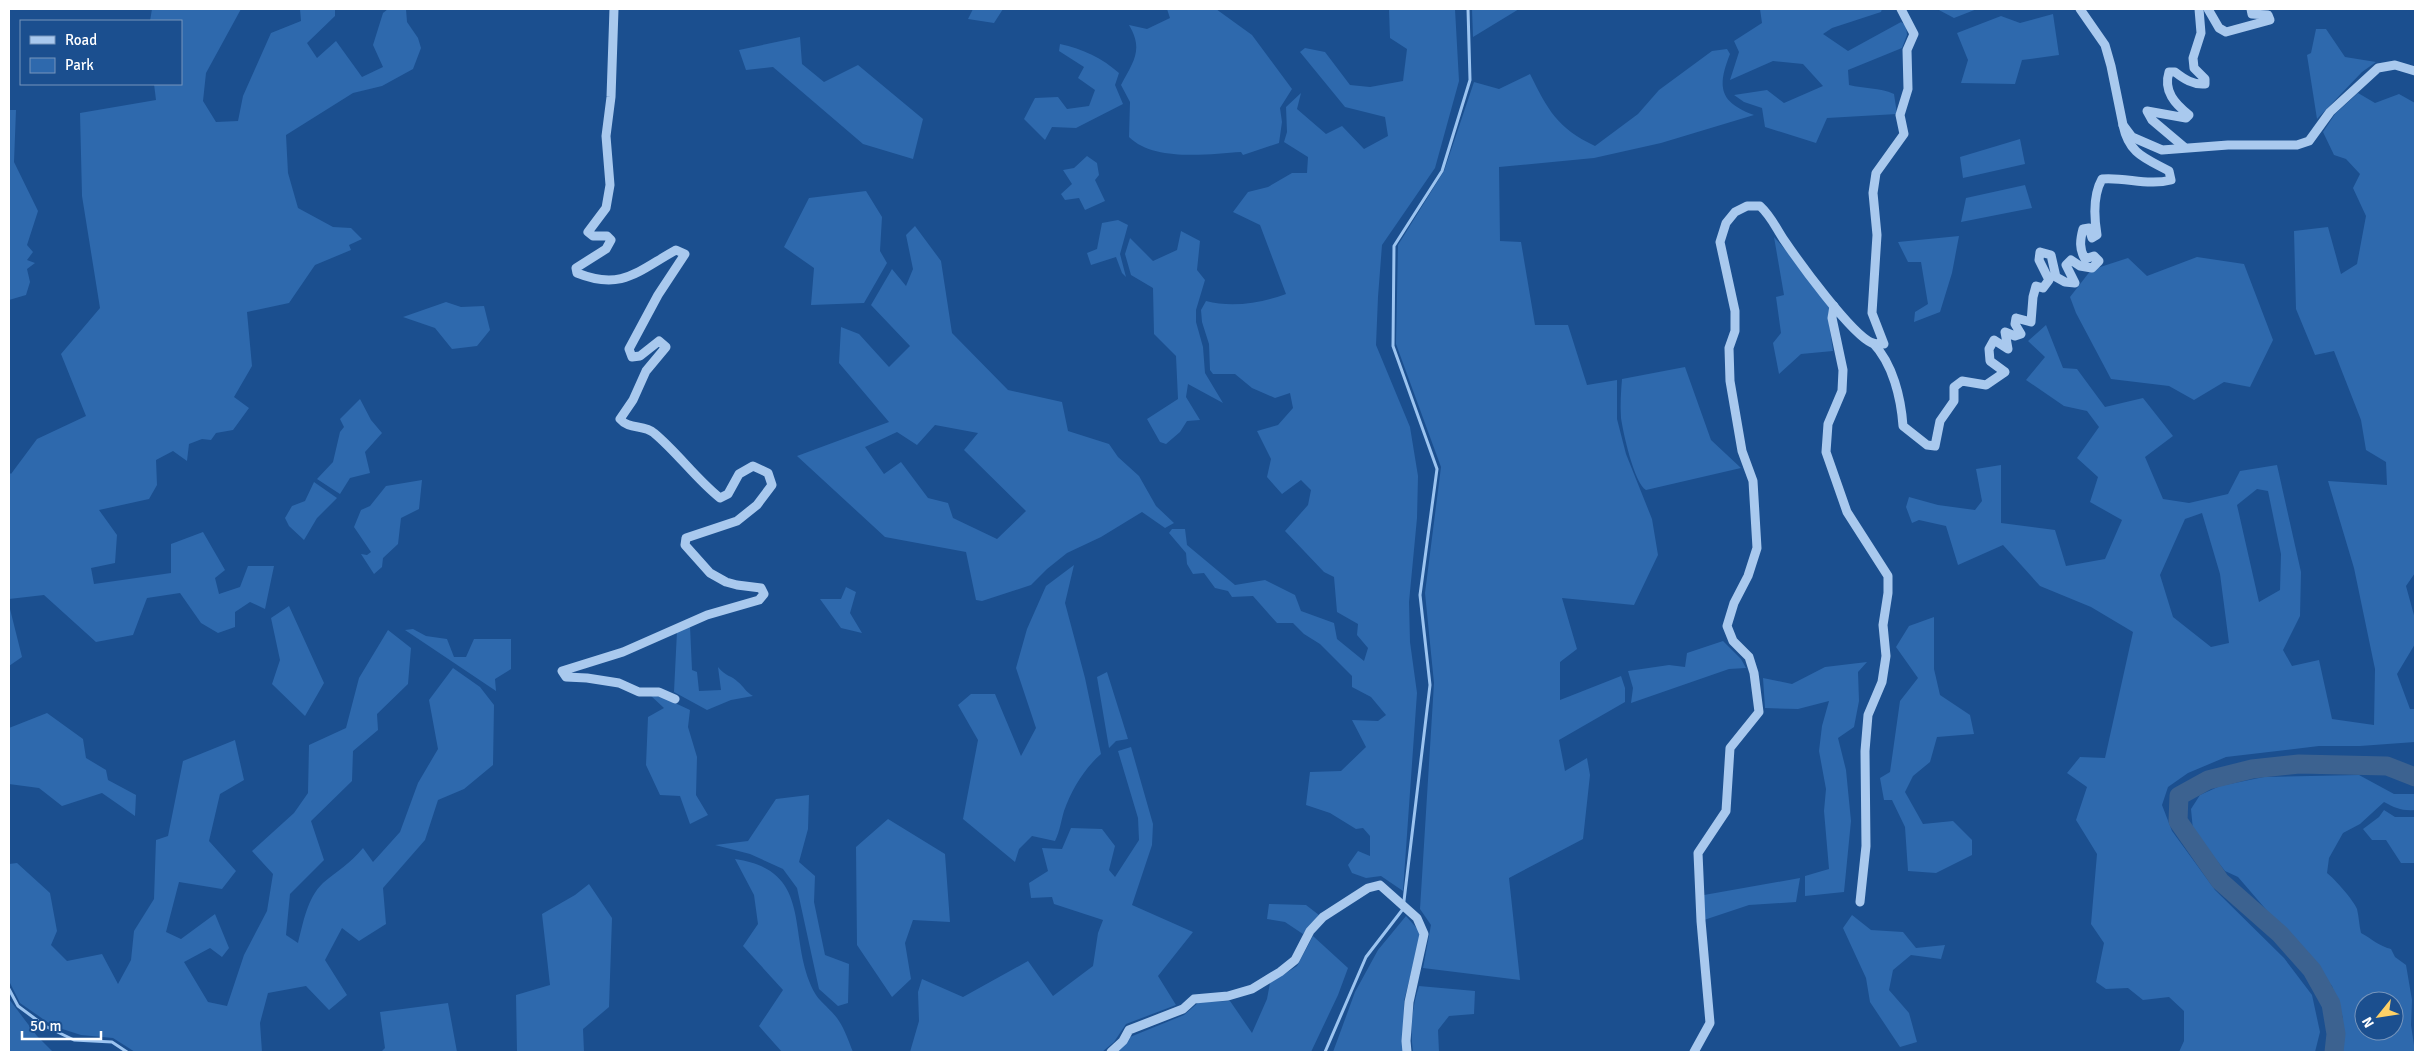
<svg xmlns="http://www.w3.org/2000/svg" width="2424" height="1061" font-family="Signika,sans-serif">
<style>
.green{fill:#2e69ad;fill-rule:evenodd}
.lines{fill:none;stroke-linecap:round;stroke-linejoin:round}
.stream{stroke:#9cc4f0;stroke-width:3}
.river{stroke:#3c6290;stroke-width:19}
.minor{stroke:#a9c9ee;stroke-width:9}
</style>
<rect width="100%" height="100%" fill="#1b4f8f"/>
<g class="green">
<path d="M152,9H241L206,73L203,101L216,122L238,121L243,96L271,33L301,21L300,9H335V16L307,43L317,58L336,41L362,77L383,67L373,45L383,13L388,9H406L407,22L418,38L421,48L413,69L382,86L353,93L286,135L288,173L298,208L333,227L351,228L362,239L349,245L351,250L315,265L289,303L247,312L252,366L234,397L249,408L233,430L216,433L211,440L202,439L189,444L187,461L173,451L156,460L157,485L149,499L99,510L117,535L115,563L91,568L94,584L171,573V544L203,532L225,570L215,578L219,594L240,587L248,566H274L265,609L250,602L235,612V627L218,633L201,623L180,593L147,598L133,635L96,642L44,595L9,599V472L11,474L37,439L86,416L61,354L100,308L82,196L80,113L156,100L154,84H181V21H150Z"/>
<path d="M973,9H1003L994,23L968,19Z"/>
<path d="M1167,9H1216L1252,35L1292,89L1280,108L1282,122L1279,143L1243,155L1241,152C1209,154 1154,162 1129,137L1130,102L1121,85C1133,62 1144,50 1129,25L1147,29L1170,18Z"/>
<path d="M1389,9H1455L1459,81L1435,168L1382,245L1378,297L1376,345L1410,427L1418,476L1417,518L1409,602L1410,642L1417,693L1403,891L1381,876L1366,878L1352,873L1348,865L1358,851L1370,856V836L1363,828L1356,829L1330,813L1306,805L1310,772L1341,771L1366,747L1352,720L1378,721L1386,715L1371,697L1352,687V676L1320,644L1304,634L1293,623H1277L1253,596L1232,597L1228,591L1215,588L1204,573L1193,574L1187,564L1186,553L1169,533L1172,529H1185L1187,545L1235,585L1265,580L1295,595L1301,611L1334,623L1337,639L1364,661L1368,648L1357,635L1358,624L1337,612L1334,577L1324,572L1285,531L1308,505L1311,490L1301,480L1282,494L1267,477L1271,459L1257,431L1278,425L1293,408L1290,393L1275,398L1252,388L1235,374H1213L1210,370L1209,344L1202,322L1201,310L1206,301C1232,308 1261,303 1286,294L1260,225L1233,212L1248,192L1268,187L1292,173H1307L1308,157L1284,142L1287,132L1286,107L1301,93L1297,109L1326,134L1342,126L1364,149L1388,136L1385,117L1345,107L1300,52L1305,48L1325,52L1350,85L1370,87L1403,81L1407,49L1390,38Z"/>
<path d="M1472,9H1519L1473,37Z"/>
<path d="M1760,9H1882L1881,12L1832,28L1823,34L1848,51L1901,22L1906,25L1907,35L1902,48L1848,70L1849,85C1864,89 1879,87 1894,94L1897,114L1827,118L1816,143L1765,127L1762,108L1744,102L1734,95L1767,90L1784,103L1823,86L1803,64L1773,61L1730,80L1739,52L1734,41L1762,23Z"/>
<path d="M1937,9H1977L1954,18Z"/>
<path d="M2053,14L2059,55L2022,60L2015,84L1961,83L1968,60L1957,33L2001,16L2020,23Z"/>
<path d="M2316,29H2326L2345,57L2376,62L2362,72L2317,119L2307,55L2311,53Z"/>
<path d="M800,37L802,64L824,82L858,65L923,119L913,159L863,144L773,67L746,70L739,50Z"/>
<path d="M1060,44C1083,49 1102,58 1119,73L1115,85L1123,104L1076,128L1052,127L1045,140L1024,119L1035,98L1058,97L1067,109L1089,106L1095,90L1078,78L1084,67L1059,51Z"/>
<path d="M1727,49L1730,54C1717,87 1719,102 1754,115L1661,143L1594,158L1499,167L1500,241L1521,242L1535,325H1568L1587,385L1617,380V419L1626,454L1652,519L1658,555L1634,605L1562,598L1577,649L1560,662V700L1621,676L1625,688V702L1559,740L1565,771L1587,758L1590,775L1583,839L1509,878L1520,980L1423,968L1431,925L1420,909L1434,683L1425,593L1441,467L1396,344L1398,245L1444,171L1474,82L1499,89L1530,74C1548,110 1557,128 1595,146L1638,114L1659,90L1712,51Z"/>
<path d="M2358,93L2375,103L2399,94L2415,103V573L2406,586L2415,619V644L2397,674L2410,709H2415V742L2360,746H2319L2226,757L2188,773L2168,787L2162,805L2172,831L2215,890L2284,958L2312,995L2320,1032L2315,1052H2179L2184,1041V1011L2169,997L2143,1000L2128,988L2106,989L2096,982L2104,943L2091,924L2097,854L2076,820L2087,787L2067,773L2080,757L2105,758L2133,632L2091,607L2040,586L2003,545L1958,565L1946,526L1919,520L1912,523L1906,507L1909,497L1938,505L1975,510L1982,501L1976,469L2001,465V523L2055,530L2066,566L2105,559L2122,520L2090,502L2098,477L2077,458L2099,427L2087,411L2064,406L2026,380L2045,357L2028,341L2046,325L2063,368L2077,369L2105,407L2143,398L2173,436L2145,457L2163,499L2189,503L2228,494L2240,471L2277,465L2301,572L2300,616L2283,650L2292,666L2319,660L2332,719L2374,725L2375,669L2354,568L2328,481L2387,485L2386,462L2366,450L2361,420L2334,351L2315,355L2296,309L2294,231L2328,227L2341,274L2357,264L2366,216L2353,188L2360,174L2346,159L2334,155L2323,132L2335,114ZM2257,489L2268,491L2281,554L2280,590L2259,602L2237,505ZM2202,513L2220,574L2229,643L2211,647L2173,617L2160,575L2185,519Z"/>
<path d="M9,110H16L14,162L38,211L27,245L33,252L27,260L35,263L27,269L30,282L26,295L9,300Z"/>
<path d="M2020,139L2025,164L1963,178L1960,157Z"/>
<path d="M1087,156L1097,163L1099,175L1095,180L1105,201L1085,210L1079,198L1065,200L1061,194L1072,184L1063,170L1074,168Z"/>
<path d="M2025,185L2032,208L1961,222L1966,198Z"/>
<path d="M866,191L882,217L880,251L887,263L864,303L811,305L814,268L784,247L809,198Z"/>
<path d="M1118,220L1128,225L1120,254L1126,277L1122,273L1116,257L1091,265L1087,253L1097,249L1102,223Z"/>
<path d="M915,226L941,261L952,333L1008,390L1062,402L1068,431L1109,444L1118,457L1139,476L1156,506L1174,523L1165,528L1142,512L1101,537L1067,553L1047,569L1031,585L982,601L976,600L966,552L885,537L797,456L889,422L839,363L841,327L859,334L889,367L910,346L871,305L892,269L906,286L913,269L906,235ZM935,425L978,433L964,450L1026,511L997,539L953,518L948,503L928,498L901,462L884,474L865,447L897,432L917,445Z"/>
<path d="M1181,231L1200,241L1197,270L1205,280L1196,310V322L1203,347L1205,373L1223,403L1188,384L1186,397L1200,420L1187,421L1180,432L1166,444L1160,442L1147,419L1178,399L1176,356L1154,334L1153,288L1131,275L1125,254L1130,238L1153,261L1177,250Z"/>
<path d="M1959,236L1952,273L1940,312L1914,322L1915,312L1928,304L1921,262H1908L1898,242Z"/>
<path d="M1774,237L1801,267L1830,306L1828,316L1833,351L1801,354L1779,374L1773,343L1781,333L1776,297L1784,295Z"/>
<path d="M2197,257L2244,264L2273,340L2250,387L2224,382L2194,400L2169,386L2111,379L2076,313L2070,297L2091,270L2128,258L2147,276Z"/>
<path d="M446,302L461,307L484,306L490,330L477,346L452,349L435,328L403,317Z"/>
<path d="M1685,367L1711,440L1741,468L1646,490C1634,483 1623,432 1621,418C1620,405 1621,391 1622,379Z"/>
<path d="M360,399L371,420L382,433L365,452L370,473L350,478L340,494L317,479L333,462L340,432L344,427L340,419Z"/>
<path d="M422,480L419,509L401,518L398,544L383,558L382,567L374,574L361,554L367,555L371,552L354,527L361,510L370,506L386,486Z"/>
<path d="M314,482L337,498L317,518L304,540L289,526L285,518L292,506L305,501Z"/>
<path d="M1074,565L1065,603L1085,678L1101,754C1084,769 1072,789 1064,811C1061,821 1060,831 1055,841L1032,836L1019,849L1015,862L963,819L978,740L958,705L971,694H995L1021,756L1036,728L1016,668L1027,629L1046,586Z"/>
<path d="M846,587L856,592L850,613L862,633L841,628L820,599H841Z"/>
<path d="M9,605L22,657L9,666Z"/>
<path d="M289,606L324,683L305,716L272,684L280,660L271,618Z"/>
<path d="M1934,617V669L1940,695L1970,715L1974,734L1937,737L1930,762L1913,776L1905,792L1923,824L1953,821L1972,840V855L1936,873L1908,871L1905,827L1892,800H1884L1880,778L1890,772L1900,701L1918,678L1896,647L1909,626Z"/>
<path d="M690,626L692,670L697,672L699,691L721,690L718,667C726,677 731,675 738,682C744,687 746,692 753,696L731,700L707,710L674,692L677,631Z"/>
<path d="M413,629L426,636L447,639L454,657H466L474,639H511V669L495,679L496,691L405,630Z"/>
<path d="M388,630L411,648L408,684L377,714L378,730L353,751L352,781L311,821L324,860L290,894L286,935L298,943C303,924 307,898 323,883C338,870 349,865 363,848L373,862L400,832L418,783L438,749L429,700L453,668L480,687L494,705L493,765L464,789L438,800L425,840L383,888L386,924L359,941L342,928L325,960L347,995L329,1010L306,986L268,993L260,1023L262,1052H135L113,1038L81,1035L53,1026L20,1003L9,981V864L17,863L50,893L57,931L51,945L67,961L102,954L118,984L131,960L134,931L154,899L156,840L168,836L183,761L235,740L244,780L220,794L209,841L236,871L222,889L179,882L166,932L181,939L215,914L229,948L222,957L210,948L184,962L208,1002L227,1006L244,955L267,911L273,874L252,851L294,813L308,793L309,745L346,728L359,678Z"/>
<path d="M1723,641L1741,659L1746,668L1729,669L1631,703L1633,688L1628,671L1669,665L1685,667L1687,653Z"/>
<path d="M1867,662L1858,672L1859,701L1854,727L1838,738L1846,770L1851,821L1844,892L1805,896V876L1829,869L1824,811L1826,789L1819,751L1822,726L1829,701L1798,709L1765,708L1763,678L1792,684L1825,667Z"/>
<path d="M1107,672L1128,739L1116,741L1109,748L1097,677Z"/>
<path d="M650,695L662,697L690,710L688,727L697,757L696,795L708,815L690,824L680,796L660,795L646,765L648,717L664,708Z"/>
<path d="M47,713L83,739L86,758L106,770L108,780L136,795L135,816L102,793L62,806L39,788L9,784V728Z"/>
<path d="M1131,747L1153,824L1152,845L1132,905L1193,932L1158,976L1176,1005L1126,1024L1114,1042L1102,1052H910L919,1021L918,992L922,979L963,997L1028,961L1053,996L1093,966L1098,933L1103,920L1054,904L1052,897L1031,898L1029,883L1048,871L1042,848L1062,849L1071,828L1102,829L1115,846L1109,870L1115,877L1139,840L1138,818L1118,751Z"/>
<path d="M2359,775L2394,794H2415V810C2402,811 2395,808 2384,802L2360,824L2343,833L2329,858L2327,873C2334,878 2355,902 2357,909C2359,917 2359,925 2361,933C2372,939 2379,946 2391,949L2395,957L2406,965L2412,1000L2411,1025L2415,1052H2343V1018L2332,986L2238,877L2225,871L2193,830L2191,809L2200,795L2220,786L2264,777ZM2364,1001H2394V1031H2364Z"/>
<path d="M809,795L808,829L799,862L815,876L814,902L825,955L849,964L848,1003L838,1006L819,989L797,888L783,869L750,854L715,845L748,841L776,799Z"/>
<path d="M2384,810L2395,817H2415V863H2401L2386,840H2372L2363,829L2379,817Z"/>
<path d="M888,819L945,854L950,922L913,920L905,943L911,979L892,997L857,945L856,847Z"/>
<path d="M735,859C818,871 784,940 816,995C822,1004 833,1011 839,1021C845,1030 849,1042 853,1052H782L759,1026L783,990L743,946L758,924L754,895Z"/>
<path d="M1800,878L1796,902L1749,905L1704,920V895Z"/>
<path d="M589,884L612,918L609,1007L583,1029L584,1052H517L516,995L550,985L542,914L575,895Z"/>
<path d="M1269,904L1306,905L1319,915L1303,934L1285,922L1267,919Z"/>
<path d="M1852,915L1871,930L1903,932L1916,948L1945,945L1941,959L1911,955L1893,970L1889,990L1909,1013L1917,1042L1900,1047L1870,1002L1866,978L1843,928Z"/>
<path d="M1406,916L1421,933L1404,1001L1403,1052H1333L1355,992L1378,950Z"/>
<path d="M1313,936L1348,968L1338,995L1311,1052H1116L1130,1037L1184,1015L1199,1002L1230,1001L1252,1033L1267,999L1270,983L1297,966Z"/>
<path d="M1419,986L1475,991L1474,1014L1449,1016L1438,1030L1439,1052H1413C1410,1030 1412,1007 1419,986Z"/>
<path d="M9,999L37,1036L53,1052H9Z"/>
<path d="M448,1003L457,1052H381L385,1048L380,1012Z"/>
</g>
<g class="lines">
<g class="stream">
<path d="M9,989L18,1006L45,1026L74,1040L112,1042L127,1052"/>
<path d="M1325,1052L1366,957L1403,909L1430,685L1420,595L1437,469L1393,346L1394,246L1442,171L1470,80L1468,9"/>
</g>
<path class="river" d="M2334,1052L2336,1034L2331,1004L2312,970L2280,934L2220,881L2178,821L2179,796L2208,780L2252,769L2299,764L2387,766L2415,777"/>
<g class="minor">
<path d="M614,9L611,97L606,136L610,185L606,208L588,232L593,236H607L611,240L606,249L576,268L577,273C622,291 638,271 676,250L685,254L658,295L629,349L632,357L640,356L659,341L666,347L646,371L633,400L620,419C629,430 644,424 654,433C678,453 696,479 720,498L728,494L739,474L753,466L768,473L772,485L757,505L737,521L686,538L685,545L710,573L726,582L737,585L761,588L764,594L759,600L707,615L623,652L562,671L566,677L587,678L619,683L639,692H659L675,699"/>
<path d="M2080,9L2105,45L2111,66L2123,125L2132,137L2162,150L2228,145H2297L2309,141L2330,112L2378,68L2395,65L2415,71"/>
<path d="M2208,9L2219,28L2226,32L2270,20L2268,15L2252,14L2251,9"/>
<path d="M2184,147L2152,120L2147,111L2186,118L2189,115C2175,104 2163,91 2169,72H2175C2184,79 2193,85 2205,84V79L2194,68L2193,58L2201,33L2199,9"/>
<path d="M1834,306L1832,318L1843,370L1842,391L1828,424L1826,452L1847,512L1888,576V593L1883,625L1886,656L1882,682L1868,715L1865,751L1866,846L1860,902"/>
<path d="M1873,343C1893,364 1901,398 1903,426L1927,445L1935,446L1940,421L1954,401V387L1962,381L1986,385L2005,372L1990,361L1989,349L1994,340L2008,349L2005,332L2015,336L2021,334L2015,324L2016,318L2031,322L2033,297L2036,286L2043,288L2049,280L2039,260L2040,252L2051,255L2056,277L2065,282L2075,283L2066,265L2071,260L2080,266L2092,268L2099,261L2094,256L2085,259C2079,249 2080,240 2083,229L2089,228L2092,238L2097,235C2094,217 2093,195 2102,179C2126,177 2148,186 2171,180L2169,171C2145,158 2129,154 2123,125"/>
<path d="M1111,1052L1123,1041L1129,1030L1183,1009L1194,999L1228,996L1252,989L1280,972L1295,960L1310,931L1323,917L1368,888L1380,885L1417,918L1424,934L1409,1002L1406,1041L1407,1052"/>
<path d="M1694,1052L1710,1023L1701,921L1698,853L1726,811L1730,748L1759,712L1754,673L1749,657L1733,641L1727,626L1734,603L1748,576L1757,548L1753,481L1742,451L1730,381L1729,348L1735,331V311L1720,242L1726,223L1735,212L1747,206H1760C1771,216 1776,228 1784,240C1799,262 1851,334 1872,343C1875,344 1880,344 1884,344L1872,313L1877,235L1873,193L1876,173L1904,134L1900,115L1908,89L1907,50L1914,34L1901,9"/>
</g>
</g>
<rect width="2424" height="1061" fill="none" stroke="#ffffff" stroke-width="20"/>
<rect x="20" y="20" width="162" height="65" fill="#1b4f8f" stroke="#7695bc"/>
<rect x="30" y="36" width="25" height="8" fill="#a9c9ee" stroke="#7695bc"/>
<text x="65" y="45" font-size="15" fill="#ffffff">Road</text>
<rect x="30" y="58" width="25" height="15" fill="#2e69ad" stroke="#7695bc"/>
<text x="65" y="70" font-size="15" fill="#ffffff">Park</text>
<g transform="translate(2379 1016) rotate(240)"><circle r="24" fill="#1b4f8f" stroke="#7695bc"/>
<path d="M0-4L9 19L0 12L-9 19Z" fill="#ffd166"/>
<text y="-8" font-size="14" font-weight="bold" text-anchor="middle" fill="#ffffff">N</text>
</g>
<path d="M22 1031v8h79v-8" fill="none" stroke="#ffffff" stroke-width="2.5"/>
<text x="30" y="1031" font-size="15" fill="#ffffff" stroke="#1b4f8f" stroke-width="4" paint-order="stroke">50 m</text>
</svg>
